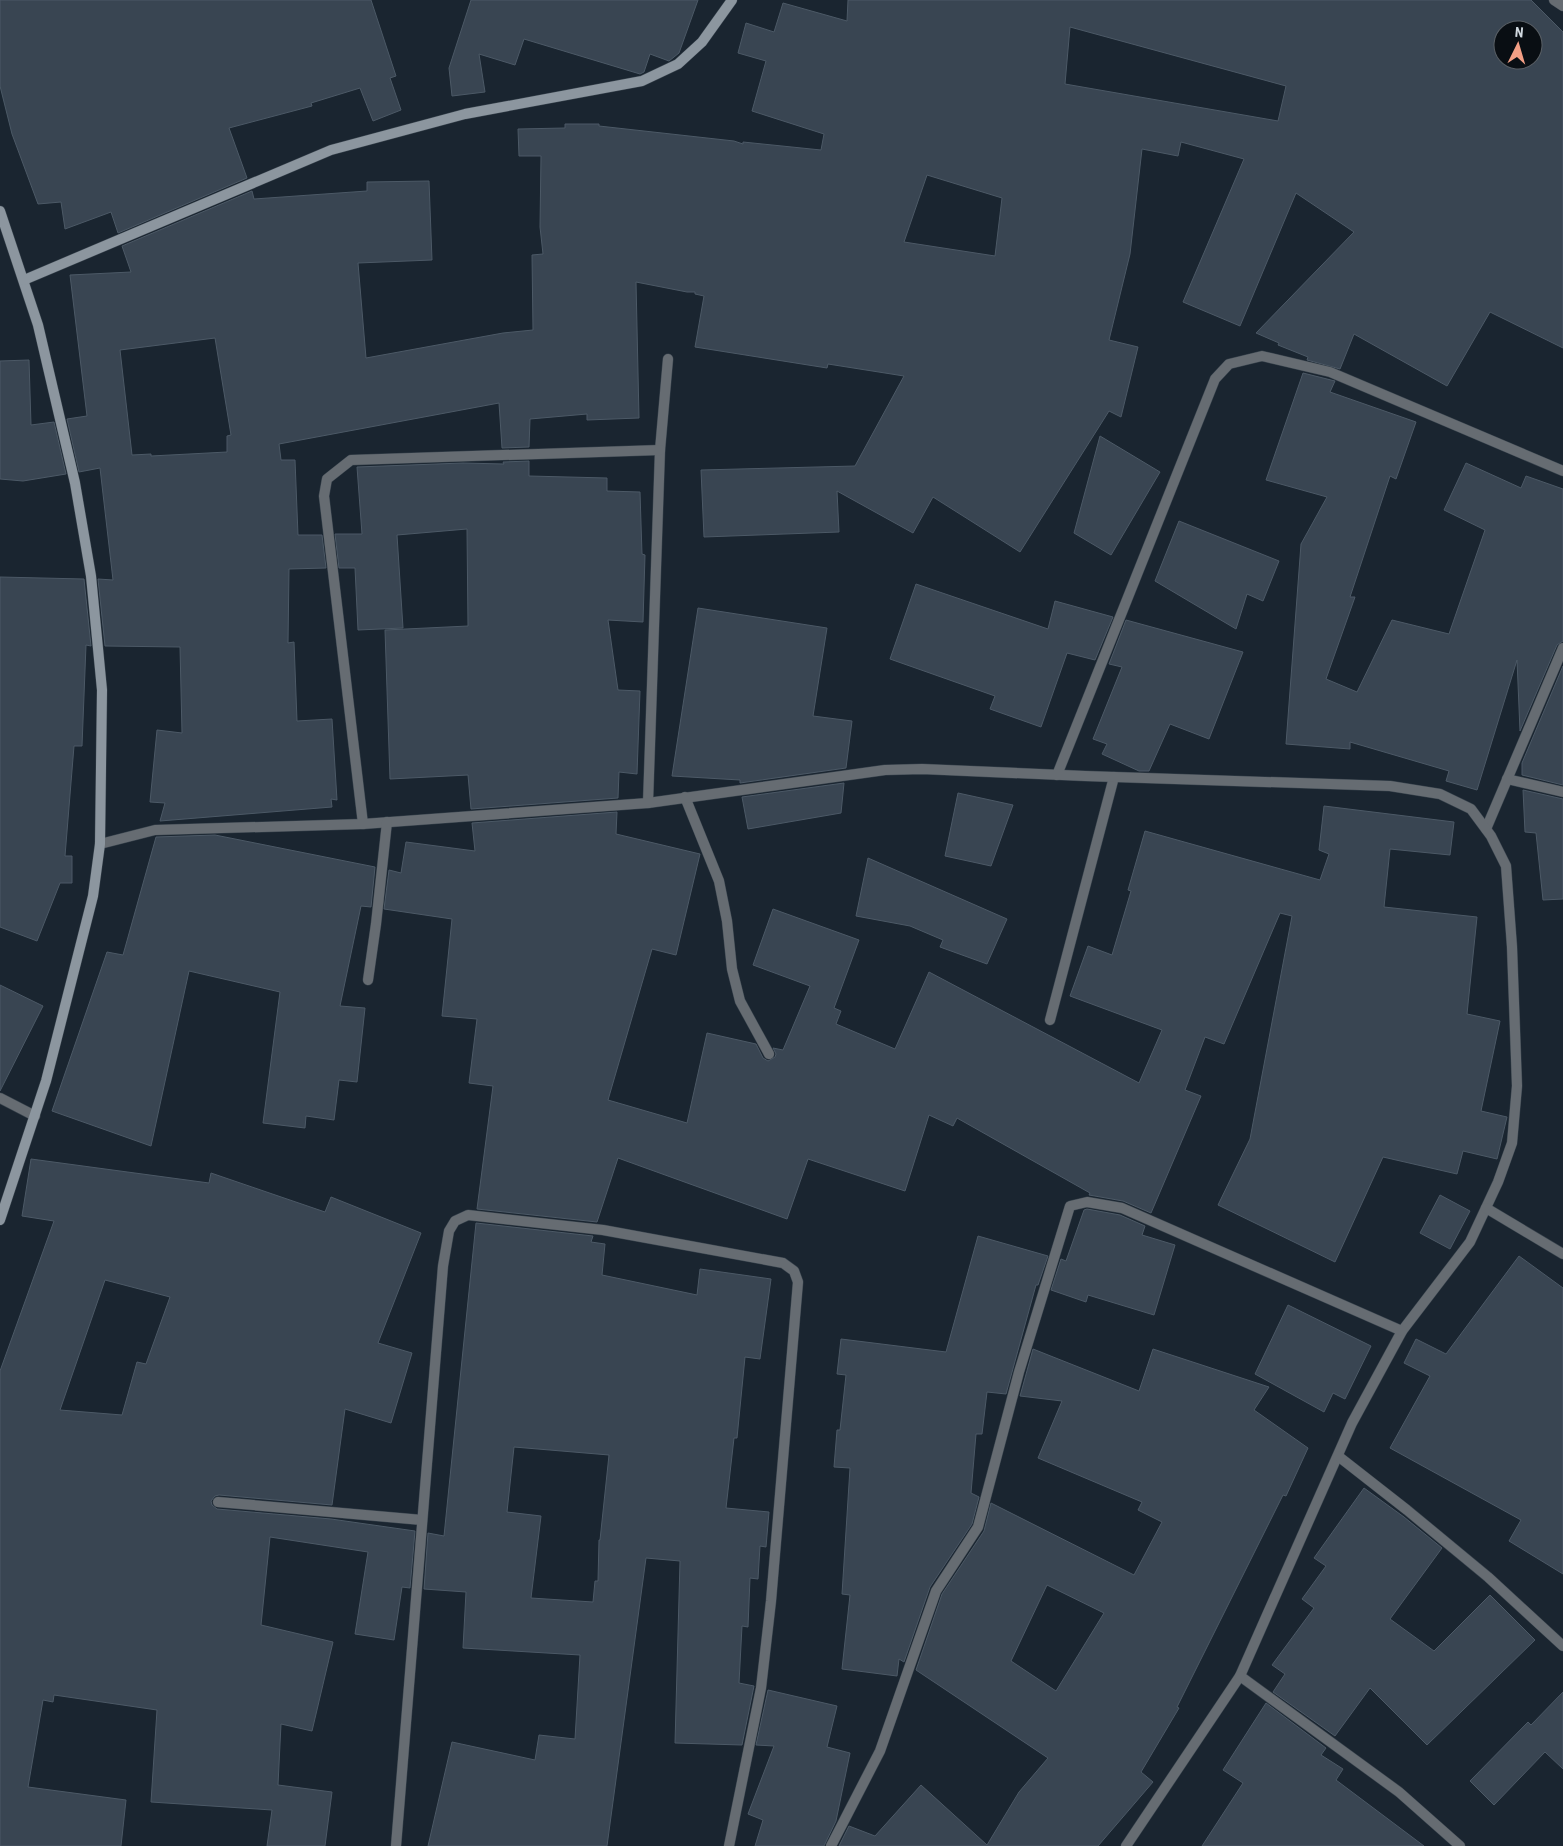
<svg xmlns="http://www.w3.org/2000/svg" width="1563" height="1846" font-family="'Roboto Condensed',sans-serif">
<style>
.building{fill:#394552;stroke:#4c5966;fill-rule:evenodd}
.lines{fill:none;stroke-linecap:round;stroke-linejoin:round}
.lane-casing{stroke:#37424c;stroke-width:11}
.street-casing{stroke:#37424c;stroke-width:11}
.secondary-casing{stroke:#37424c;stroke-width:11}
.lane{stroke:#666c72;stroke-width:10}
.street{stroke:#666c72;stroke-width:10}
.secondary{stroke:#8c969f;stroke-width:10}
</style>
<rect width="100%" height="100%" fill="#1a2530"/>
<g class="building">
<path d="M0,0H371L396,76L390,78L401,110L373,121L360,88L311,103L312,106L229,128L247,178L118,233L111,212L65,229L61,202L38,204L12,134L0,86Z"/>
<path d="M471,0H698L679,53L669,61L650,54L644,72L640,74L524,39L515,65L479,54L485,92L452,96L449,68Z"/>
<path d="M848,0H1531L1563,32V348L1490,312L1447,386L1354,334L1340,369L1307,360L1308,357L1278,345L1279,343L1256,333L1354,232L1296,193L1240,326L1183,302L1244,159L1181,142L1178,156L1142,149L1130,254L1109,340L1138,347L1121,417L1109,411L1020,552L933,497L913,533L837,491L839,532L704,537L701,470L855,466L904,376L828,364L827,368L695,347L704,296L695,294V292H687L636,282L639,418L587,420V414L530,419L529,447L502,448L499,403L279,444L281,460H295L298,535H322L326,568L289,569L288,643L294,642L297,721L332,719L337,800L331,799L332,807L160,821L165,803L150,802L157,730L182,733L180,647L105,646L98,579L113,580L100,468L79,472L67,419L87,416L70,275L131,272L122,246L252,191L254,199L367,191V182L429,181L432,260L358,263L366,358L503,333L533,330L532,255L543,254L540,227L541,156H519L518,129L565,128V124H599V126L734,141L743,144V142L821,150L824,134L752,111L766,61L738,53L746,23L774,32L783,3L847,21ZM1070,27L1286,86L1278,121L1065,84ZM1503,30H1533V60H1503ZM927,175L1002,198L995,256L904,242ZM215,338L231,435L227,436V452L151,456V454L132,455L120,350Z"/>
<path d="M29,360L31,425L54,422L66,474L23,481L0,479V361Z"/>
<path d="M1303,373L1335,381L1330,392L1416,422L1396,479L1390,476L1350,597H1355L1326,679L1357,692L1392,620L1449,634L1485,530L1444,510L1466,463L1521,488L1526,476L1563,489V641L1557,645L1520,731L1517,660L1477,790L1446,781L1449,771L1350,742V749L1286,744L1301,544L1327,497L1266,480Z"/>
<path d="M1100,436L1160,472L1111,555L1074,533Z"/>
<path d="M529,461V476L607,478V491L640,492L642,554L645,555L643,622L608,620L618,690L640,691L637,774L619,772L618,798L471,809L468,775L390,779L385,630L468,626L467,529L397,535L403,628L358,630L355,568H339L335,534H362L357,467L463,463L504,464L503,462Z"/>
<path d="M1179,521L1279,561L1263,601L1247,594L1236,629L1155,581Z"/>
<path d="M0,577L84,579L91,646L86,645L82,746H74L65,856H72V883H60L37,941L0,927Z"/>
<path d="M916,584L1048,629L1055,601L1113,617L1095,660L1067,653L1041,727L990,709L995,696L890,659Z"/>
<path d="M698,608L827,628L813,716L852,721L846,768L740,783V780L672,776Z"/>
<path d="M1126,620L1243,652L1209,739L1170,724L1149,771H1139L1102,754L1107,744L1093,739L1122,667L1109,664Z"/>
<path d="M1563,666V785L1522,775V763Z"/>
<path d="M844,783L841,813L748,829L742,797Z"/>
<path d="M1523,790L1563,799V899L1543,900L1536,833L1525,832Z"/>
<path d="M958,793L1013,805L991,866L945,856Z"/>
<path d="M1324,806L1454,822L1450,855L1390,849L1384,907L1477,917L1467,1014L1500,1021L1481,1111L1507,1117L1497,1159L1463,1151L1457,1174L1383,1157L1335,1262L1218,1205L1250,1139L1292,916L1280,913L1224,1044L1205,1037L1185,1090L1201,1096L1151,1213L1123,1201L1089,1195L1090,1193L957,1118L953,1126L929,1115L905,1191L808,1159L787,1219L618,1158L597,1222L477,1209L493,1086L469,1083L477,1019L442,1016L452,919L384,909L389,870L401,873L406,842L475,851L472,823L617,812L616,834L700,854L676,955L652,949L608,1100L687,1123L707,1033L756,1044L763,1058L768,1061L775,1057L776,1054L773,1048L783,1050L810,986L753,965L773,909L859,940L834,1008L841,1011L836,1024L895,1049L929,972L1139,1083L1162,1030L1070,996L1088,946L1112,955L1131,891L1128,890L1145,831L1320,880L1329,854L1319,850Z"/>
<path d="M215,835L375,867L371,907L361,906L340,1006L365,1008L357,1082L339,1080L334,1120L306,1116L305,1128L263,1123L280,992L189,971L151,1146L52,1111L107,952L123,955L156,837Z"/>
<path d="M868,858L1007,919L987,964L940,947L943,940L910,926L856,916Z"/>
<path d="M0,985L43,1006L0,1091Z"/>
<path d="M31,1159L209,1183L211,1173L325,1212L331,1197L421,1233L378,1343L412,1353L391,1423L345,1409L332,1505L219,1495L215,1496L211,1501L212,1505L217,1509L331,1519L415,1531L410,1588L402,1587L394,1640L355,1634L368,1552L270,1537L261,1625L333,1642L312,1731L281,1724L278,1785L332,1792L325,1846H267L272,1810L151,1802L157,1710L54,1695L53,1702L43,1700L28,1787L126,1800L121,1846H0V1371L54,1221L22,1216ZM105,1280L170,1297L146,1364L137,1362L122,1415L60,1410Z"/>
<path d="M1440,1195L1470,1211L1450,1249L1420,1233Z"/>
<path d="M1087,1209L1120,1215L1145,1226L1142,1235L1175,1245L1154,1315L1088,1295L1086,1302L1051,1290L1061,1259L1066,1261L1084,1210Z"/>
<path d="M476,1223L593,1236L591,1242L605,1244L602,1275L697,1295L700,1269L771,1279L760,1359L745,1357L737,1438H734L726,1508L769,1512L766,1547L760,1546L758,1579L750,1578L748,1627L742,1626L739,1683L754,1686L742,1745L675,1743L680,1561L646,1558L607,1846H428L452,1742L535,1760L539,1735L575,1739L580,1655L463,1648L466,1592L424,1589L428,1533L444,1536ZM514,1447L609,1455L600,1540H599L598,1581H595L593,1602L531,1598L541,1516L507,1512Z"/>
<path d="M978,1236L1048,1256L1038,1285H1036L1006,1394L987,1392L982,1434H976L971,1493L979,1497L972,1524L930,1587L904,1662L899,1659L897,1676L842,1669L850,1595L842,1594L850,1468L834,1467L837,1430H840L846,1375L837,1374L841,1339L946,1352Z"/>
<path d="M1519,1256L1563,1288V1574L1509,1541L1521,1520L1390,1448L1430,1376L1404,1363L1416,1339L1446,1354Z"/>
<path d="M1288,1305L1371,1346L1345,1399L1333,1393L1324,1412L1255,1374Z"/>
<path d="M1033,1349L1139,1391L1153,1349L1269,1387L1254,1410L1308,1448L1286,1496L1283,1495L1177,1707L1179,1708L1141,1772L1153,1782L1098,1846H839L849,1826L875,1836L921,1785L987,1845L1019,1792L1048,1758L916,1670L942,1594L984,1531L991,1503L1134,1575L1162,1522L1138,1510L1142,1502L1038,1458L1062,1401L1020,1396ZM1047,1585L1104,1613L1056,1691L1011,1661Z"/>
<path d="M1364,1488L1404,1517L1442,1548L1390,1619L1434,1651L1490,1595L1535,1640L1427,1745L1370,1688L1335,1736L1273,1692L1285,1674L1272,1665L1314,1608L1302,1599L1326,1566L1314,1558Z"/>
<path d="M768,1690L837,1706L827,1747L850,1753L836,1821L824,1846H755L763,1820L748,1814L774,1746L756,1745Z"/>
<path d="M1563,1692V1769L1545,1752L1494,1805L1470,1781L1528,1722L1531,1725Z"/>
<path d="M1266,1703L1326,1748L1321,1755L1343,1769L1336,1780L1424,1846H1202L1243,1783L1223,1770Z"/>
</g>
<g class="lines">
<defs>
<g id="lane">
<path d="M685,797L719,881L727,921L732,969L740,1001L769,1054"/>
<path d="M648,803L660,450L668,359"/>
<path d="M363,824L324,496L327,479L351,460L660,450"/>
<path d="M1050,1020L1114,777"/>
</g>
<g id="street">
<path d="M1554,0L1563,6"/>
<path d="M1057,775L1215,379L1229,364L1262,356L1330,372L1563,471"/>
<path d="M1507,779L1563,792"/>
<path d="M1486,829L1563,648"/>
<path d="M100,844L155,830L363,824L648,803L885,770L922,769L1085,776L1390,786L1440,794L1471,809L1491,836L1506,866L1512,947L1517,1086L1512,1143L1498,1182L1470,1242L1402,1331L1352,1423L1240,1676L1126,1846"/>
<path d="M368,980L376,924L387,822"/>
<path d="M0,1098L35,1116"/>
<path d="M1486,1208L1563,1254"/>
<path d="M1338,1456L1407,1510L1488,1577L1563,1646"/>
<path d="M218,1502L422,1520"/>
<path d="M1240,1676L1399,1792L1460,1846"/>
<path d="M396,1846L443,1266L449,1231L455,1221L468,1215L603,1230L783,1263L794,1271L798,1282L771,1601L761,1688L729,1846"/>
<path d="M831,1846L880,1751L936,1591L978,1527L1019,1372L1070,1206L1087,1202L1122,1208L1402,1331"/>
</g>
<g id="secondary">
<path d="M0,211L38,325L75,483L91,576L102,690L100,844L93,896L46,1081L0,1220"/>
<path d="M24,280L331,150L465,114L642,81L678,64L702,42L732,0"/>
</g>
</defs>
<use href="#lane" class="lane-casing"/>
<use href="#street" class="street-casing"/>
<use href="#secondary" class="secondary-casing"/>
<use href="#lane" class="lane"/>
<use href="#street" class="street"/>
<use href="#secondary" class="secondary"/>
</g>
<g transform="translate(1518 45) rotate(5)"><circle r="24" fill="#090e13" stroke="#595f65"/>
<path d="M0-4L9 19L0 12L-9 19Z" fill="#f39f85"/>
<text y="-8" font-size="14" font-weight="bold" text-anchor="middle" fill="#d0d8df">N</text>
</g>
</svg>
